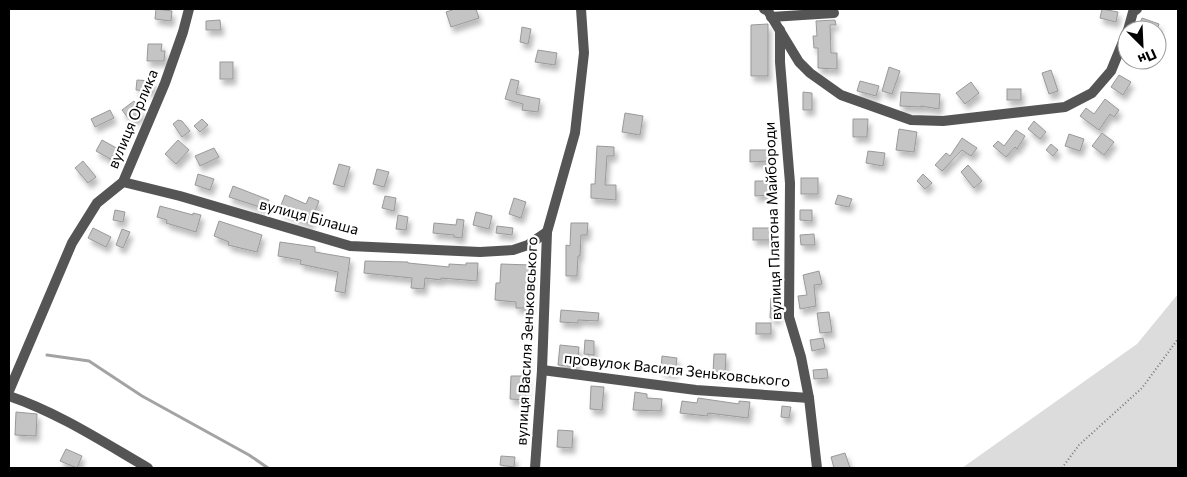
<svg xmlns="http://www.w3.org/2000/svg" width="1187" height="477" font-family="Commissioner,sans-serif">
<style>
.green{fill:#dcdcdc}
.lines{fill:none;stroke-linecap:round;stroke-linejoin:round}
.stream{stroke:#a3a3a3;stroke-width:3}
.building{fill:#c4c4c4;stroke:#999;filter:url(#shadow)}
.path{stroke:#777;stroke-width:2;stroke-dasharray:1 2.5;stroke-linecap:butt}
.minor{stroke:#555;stroke-width:10}
.labels{text-anchor:middle;stroke-width:4.5;stroke-linejoin:round;paint-order:stroke}
.street-label{font-size:15px;fill:#000;stroke:#fff}
</style>
<defs>
<filter id="shadow"><feDropShadow dx="3" dy="5.5" stdDeviation="2.5" flood-color="#0004"/></filter>
</defs>
<rect width="100%" height="100%" fill="#fff"/>
<path class="green" d="M1178,294V468H962L1137,344Z"/>
<g class="lines">
<path class="stream" d="M47,355L89,361L142,396L249,455L268,468"/>
</g>
<g class="building">
<path d="M156,9L172,11L171,21L155,19Z"/>
<path d="M455,9H476L479,18L451,27L446,12Z"/>
<path d="M1102,9L1118,12L1116,22L1100,18Z"/>
<path d="M1142,18L1159,24L1157,30H1148L1139,26Z"/>
<path d="M220,20L221,30H206V21Z"/>
<path d="M835,20L836,25H830L831,53H837V69L818,68V48H814L813,36H817L816,21Z"/>
<path d="M768,24V76H751V25Z"/>
<path d="M522,27L531,29L528,44L520,42Z"/>
<path d="M148,44H162L161,51H165L164,61H147Z"/>
<path d="M538,50L557,53L555,65L535,62Z"/>
<rect x="220" y="62" width="13" height="17"/>
<path d="M889,67L900,71L892,94L882,91Z"/>
<path d="M1051,70L1058,91L1049,94L1042,73Z"/>
<path d="M1119,75L1131,82L1123,95L1111,87Z"/>
<path d="M511,79L519,81L516,94L540,99L538,112L522,110L523,104L505,99Z"/>
<path d="M137,80L153,81L152,91L136,90Z"/>
<path d="M860,81L879,86L876,96L857,91Z"/>
<path d="M971,82L979,93L965,104L956,93Z"/>
<rect x="1007" y="89" width="14" height="11"/>
<path d="M803,92L812,93V110H803Z"/>
<path d="M901,92L940,94L939,109L921,106V107L900,106Z"/>
<path d="M1105,99L1119,110L1114,117L1110,114L1099,130L1080,116L1086,108L1094,114Z"/>
<path d="M134,101L142,114L131,122L122,110Z"/>
<path d="M110,110L114,118L95,127L91,119Z"/>
<path d="M625,113L643,116L640,135L622,132Z"/>
<path d="M202,119L208,125L200,132L194,126Z"/>
<path d="M853,119H868L867,137H853Z"/>
<path d="M178,120L182,121L190,131L182,137L173,124Z"/>
<path d="M1034,121L1046,132L1040,139L1028,129Z"/>
<path d="M899,129L917,132L914,152L896,150Z"/>
<path d="M1016,130L1025,136L1017,149L1015,147L1006,157L993,146L998,141L1004,146Z"/>
<path d="M1102,133L1114,142L1104,155L1092,146Z"/>
<path d="M1069,134L1084,139L1080,151L1065,146Z"/>
<path d="M962,138L977,148L971,156L962,150L942,171L935,165L946,153L950,156Z"/>
<path d="M102,140L120,150L114,161L96,151Z"/>
<path d="M178,140L189,150L176,164L165,154Z"/>
<path d="M1051,144L1058,150L1053,156L1046,150Z"/>
<path d="M597,146L614,147V156H607L605,185H616V200L591,198V184H595Z"/>
<path d="M214,148L219,157L200,166L195,156Z"/>
<path d="M750,150H769V161L750,162Z"/>
<path d="M868,151L885,153L883,166L866,163Z"/>
<path d="M83,161L96,177L88,183L75,168Z"/>
<path d="M339,164L350,167L344,187L333,184Z"/>
<path d="M968,165L982,181L974,188L961,172Z"/>
<path d="M377,169L389,172L384,187L373,184Z"/>
<path d="M198,174L214,179L210,190L195,185Z"/>
<path d="M923,174L932,183L925,189L917,181Z"/>
<rect x="801" y="178" width="17" height="16"/>
<path d="M755,181H770L771,195L755,196Z"/>
<path d="M233,186L269,200L266,209L229,197Z"/>
<path d="M285,195L306,204L309,197L319,201L310,224L279,210Z"/>
<path d="M838,195L852,199L849,207L835,204Z"/>
<path d="M385,196L396,198L394,211L382,208Z"/>
<path d="M514,198L526,202L521,218L509,214Z"/>
<path d="M160,206L193,215V213L201,215L196,232L166,223L167,220L157,217Z"/>
<path d="M115,210L125,212L123,222L113,220Z"/>
<path d="M800,210H812V221L800,220Z"/>
<path d="M476,212L492,216L489,229L473,225Z"/>
<path d="M398,215L408,217L406,230L396,229Z"/>
<path d="M457,219L464,220L462,238L454,237V235L433,233L434,223L456,225Z"/>
<path d="M219,221L262,235L257,252L228,245L229,242L214,236Z"/>
<path d="M571,223H588L587,235H581L580,256H578L577,276H566V245L570,246Z"/>
<path d="M497,226L513,228L512,235L496,233Z"/>
<path d="M93,228L111,237L106,247L88,238Z"/>
<rect x="753" y="228" width="20" height="12"/>
<path d="M122,229L130,232L123,248L116,245Z"/>
<path d="M814,234L815,245H801L800,235Z"/>
<path d="M280,242L315,247V252L350,258L345,293L335,291L338,272L300,264L301,260L278,256Z"/>
<path d="M365,261L408,262V263L449,267V264L466,265V263H478L477,281L441,278V280L425,278L424,289L411,288L412,278L364,273Z"/>
<path d="M501,264L530,265V308H516V302L495,300L496,283H500Z"/>
<path d="M819,271L822,284L814,285L816,306L800,309L798,296L807,295L803,275Z"/>
<path d="M771,298L779,299L778,319L770,318Z"/>
<path d="M561,310L599,313L598,321L578,320V323L560,322Z"/>
<path d="M829,312L832,332L820,333L817,313Z"/>
<rect x="756" y="323" width="15" height="11"/>
<path d="M823,338L825,348L812,351L810,340Z"/>
<path d="M585,340L594,341V355L584,354Z"/>
<path d="M560,345L579,347L577,367L558,365Z"/>
<path d="M714,354H726L725,374L713,373Z"/>
<path d="M662,356L677,358L675,373L661,371Z"/>
<path d="M827,369L828,378L814,379L813,370Z"/>
<path d="M511,376H527L525,400L510,399Z"/>
<path d="M591,386L604,387L602,410L590,409Z"/>
<path d="M635,392L647,394V398L662,399L661,411L633,410Z"/>
<path d="M698,398L739,404V401L750,402L748,418L708,413L707,416L680,413L682,401L697,403Z"/>
<path d="M782,406L791,407L789,418L781,417Z"/>
<path d="M16,412L37,414L36,436L15,435Z"/>
<path d="M558,430L573,431L572,448L557,447Z"/>
<path d="M66,449L82,456L77,468L60,461Z"/>
<path d="M845,453L850,468H834L831,457Z"/>
<path d="M501,456L515,457L514,467L500,465Z"/>
</g>
<g class="lines">
<path class="path" d="M1062,468L1079,445L1142,388L1178,339"/>
<g class="minor">
<path d="M764,9L768,11L799,62L810,73L841,95L911,120L943,121L1065,107L1092,93L1111,71L1127,32"/>
<path d="M771,17L834,13"/>
<path d="M780,30V62L790,183L789,317L801,357L809,398L817,468"/>
<path d="M1128,30L1133,12L1137,9"/>
<path d="M123,182L180,196L350,246L480,252L513,250L528,245L547,232"/>
<path d="M542,370L696,390L809,398"/>
<path d="M9,391L72,243L97,203L123,182L165,83L183,32L189,9"/>
<path d="M9,396C59,413 103,442 148,468"/>
<path d="M535,468L542,370L547,232L575,133L584,53L581,9"/>
</g>
</g>
<g class="labels">
<g class="street-label">
<text transform="translate(133 119) rotate(-67)" y="5">вулиця Орлика</text>
<text transform="translate(309 217) rotate(15)" y="5">вулиця Білаша</text>
<text transform="translate(773 221) rotate(-92)" y="5">вулиця Платона Майбороди</text>
<text transform="translate(527 341) rotate(-87)" y="5">вулиця Василя Зеньковського</text>
<text transform="translate(677 370) rotate(6)" y="5">провулок Василя Зеньковського</text>
</g>
</g>
<rect width="1187" height="477" fill="none" stroke="#000000" stroke-width="20"/>
<g transform="translate(1142 45) rotate(156)"><circle r="24" fill="#ffffff" stroke="#999999"/>
<path d="M0-4L9 19L0 12L-9 19Z" fill="#000000"/>
<text y="-8" font-size="14" font-weight="bold" text-anchor="middle" fill="#000000">Пн</text>
</g>
</svg>
